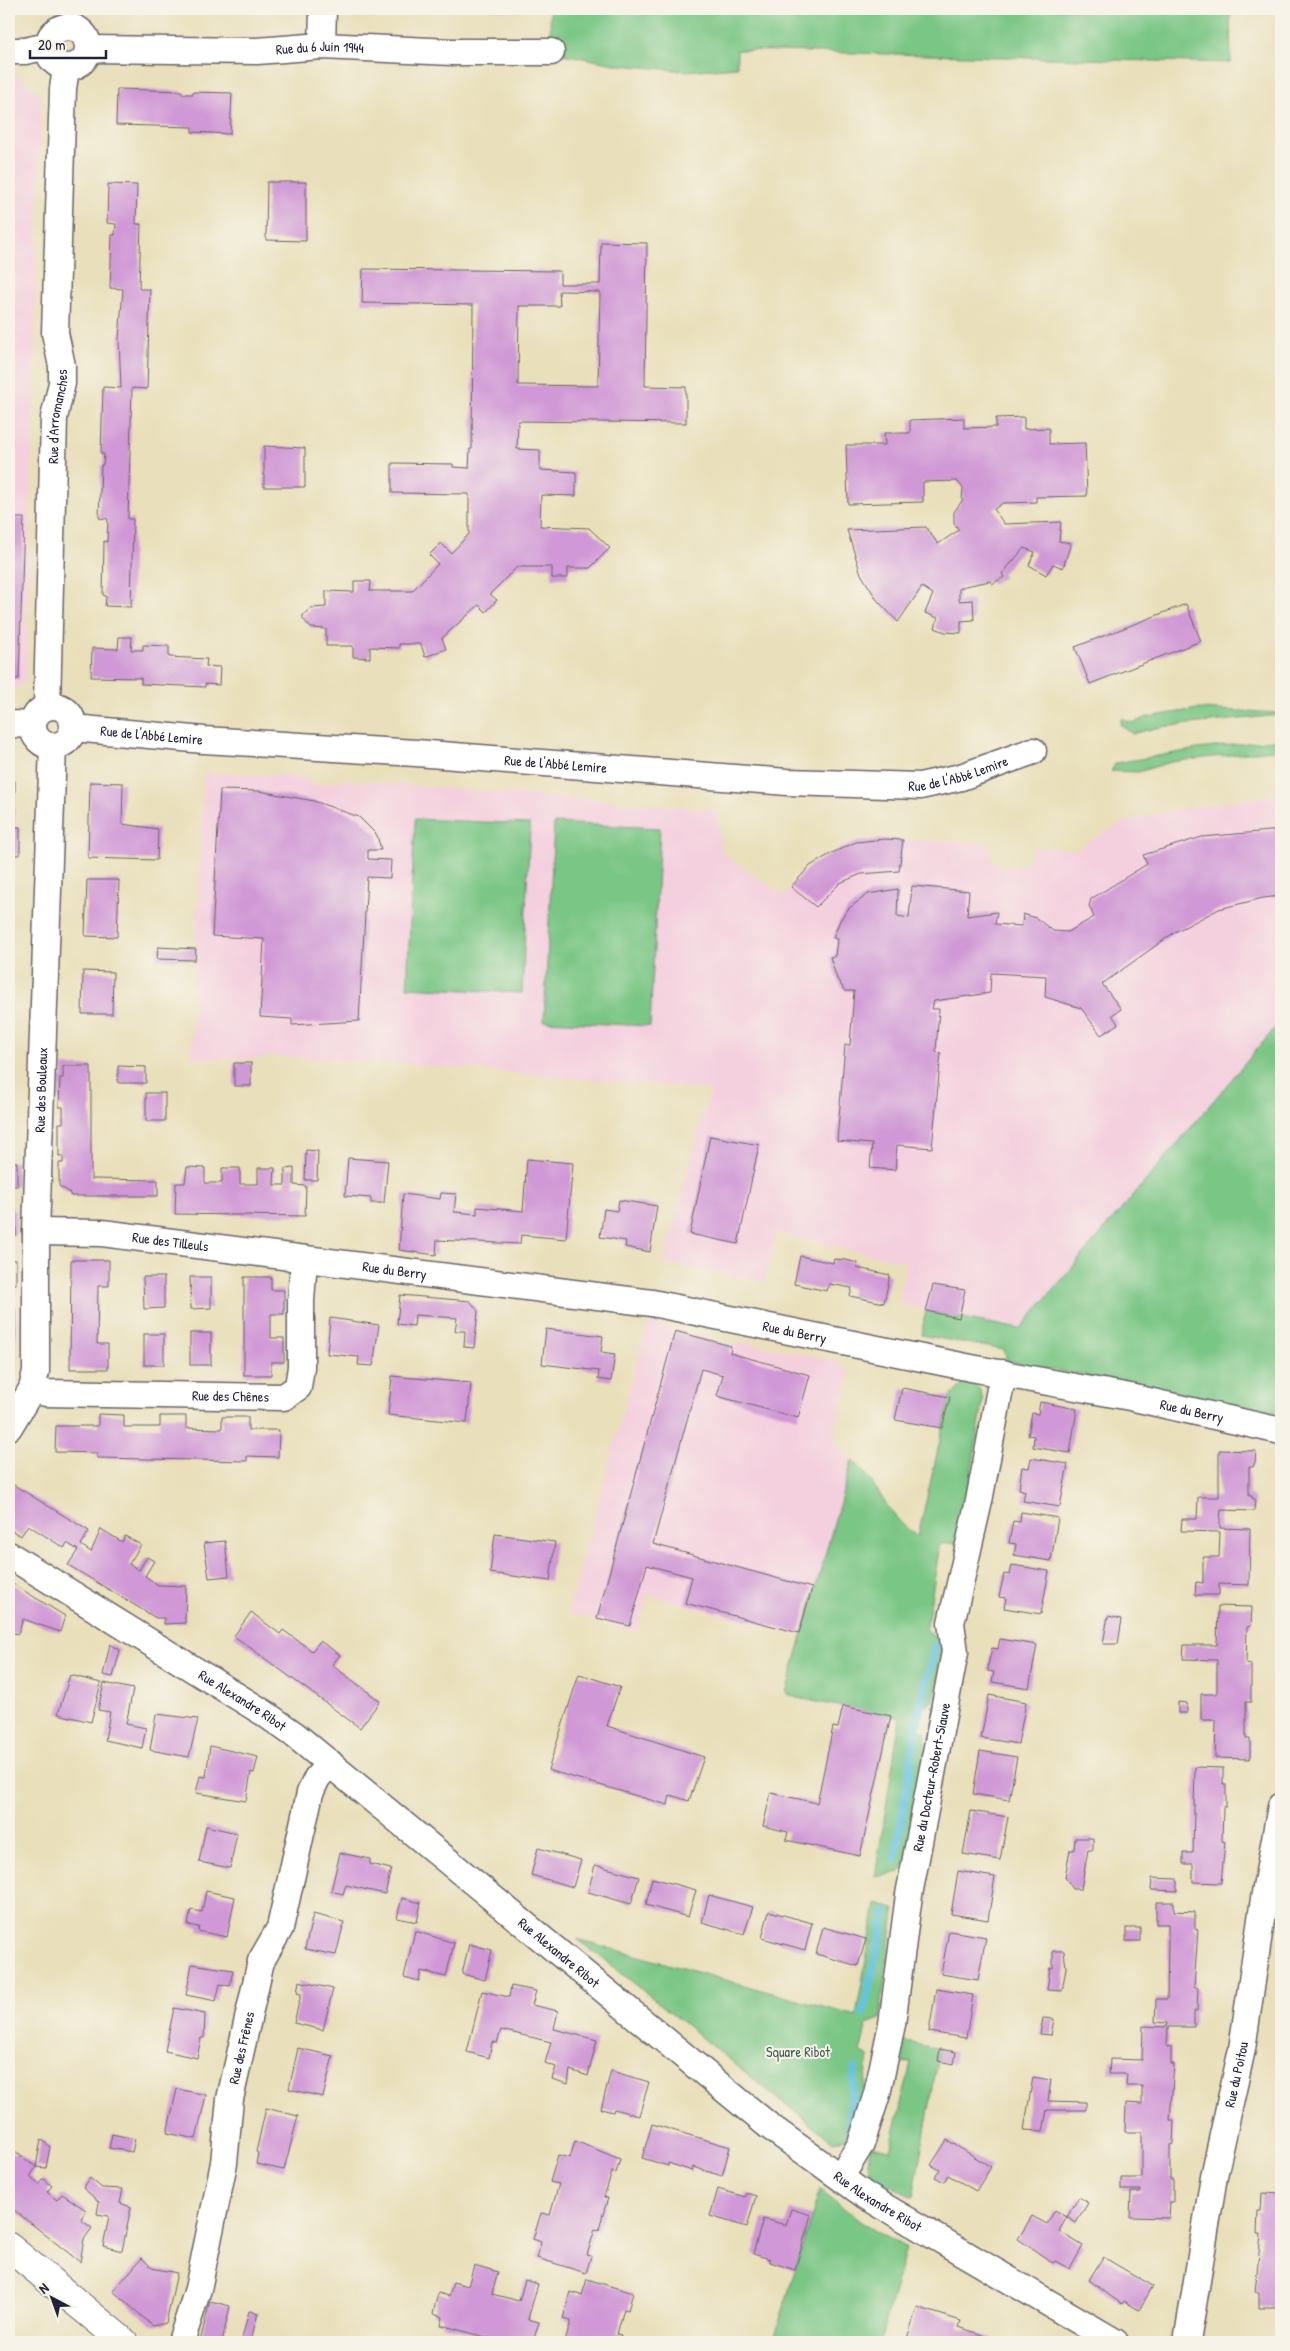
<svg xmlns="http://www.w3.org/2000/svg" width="1290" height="2351" font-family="'Patrick Hand',sans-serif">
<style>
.built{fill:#f4cfde}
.green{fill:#7ac685;stroke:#4e7460}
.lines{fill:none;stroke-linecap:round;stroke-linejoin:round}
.stream{stroke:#63c3e1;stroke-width:8}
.building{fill:#d098d6;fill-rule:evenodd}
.minor-casing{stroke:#686467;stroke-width:29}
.secondary-casing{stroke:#686467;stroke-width:30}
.minor{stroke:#fff;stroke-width:26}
.secondary{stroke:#fff;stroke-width:28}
.labels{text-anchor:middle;stroke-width:4;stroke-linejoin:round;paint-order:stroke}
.street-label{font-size:14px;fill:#22223b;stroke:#f7f3e8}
.park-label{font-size:14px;fill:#415b55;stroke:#f7f3e8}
</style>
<rect width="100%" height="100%" fill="#f7f3e8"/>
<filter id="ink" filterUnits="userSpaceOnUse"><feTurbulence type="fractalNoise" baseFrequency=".02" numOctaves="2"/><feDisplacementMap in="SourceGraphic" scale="10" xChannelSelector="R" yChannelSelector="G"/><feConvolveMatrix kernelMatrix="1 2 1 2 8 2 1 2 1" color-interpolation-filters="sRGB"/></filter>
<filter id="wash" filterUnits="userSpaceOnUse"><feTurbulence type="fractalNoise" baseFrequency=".0096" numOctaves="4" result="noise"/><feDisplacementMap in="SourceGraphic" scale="20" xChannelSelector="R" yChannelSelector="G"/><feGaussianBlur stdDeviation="1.12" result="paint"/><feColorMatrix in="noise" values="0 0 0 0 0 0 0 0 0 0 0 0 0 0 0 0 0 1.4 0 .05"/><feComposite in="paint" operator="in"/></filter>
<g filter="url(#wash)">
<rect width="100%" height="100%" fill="#e9dfba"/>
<g class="built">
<path d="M9,71H13L41,96L26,680L9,695Z"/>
<path d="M204,773L298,776L317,786L345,780L716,810L723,855L785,896L799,876L810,866L832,853L856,842L885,839L989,843L988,851L992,860L999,866L1012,868L1023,865L1031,856L1033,847L1079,850L1084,844L1124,822L1177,809L1281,795V1021L1020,1329L959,1318L899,1304L907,1262L775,1233L765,1282L664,1263L697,1134L711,1090L412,1064L270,1056L258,1059L191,1058Z"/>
<path d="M648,1322L731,1346L744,1342L834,1361L846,1371L852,1369L835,1424V1439L841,1454L852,1460L801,1636L647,1594L637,1631L568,1613Z"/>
</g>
<g class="green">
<path d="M550,9H1230L1231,63L737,50V67L686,71L620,65L551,52Z"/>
<path d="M1197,709L1281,713V715L1160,727L1132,734L1120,724L1122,718L1132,723L1148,717Z"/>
<path d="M1281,739V749L1171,762L1138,772L1111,771L1116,763L1198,749Z"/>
<path d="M415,819L530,824L522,993L407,987Z"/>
<path d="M554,823L660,828L650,1026L544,1021Z"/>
<path d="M1281,1021V1413L1007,1361L1004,1350L921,1335L926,1311L1020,1329Z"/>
<path d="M964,1383L979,1388L983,1400L981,1414L960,1543L940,1544L926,1631L945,1645L934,1701L924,1705L919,1729L926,1733L922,1788L911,1852L900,1872L875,1877L900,1718L797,1698L786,1693L852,1460C878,1481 887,1519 918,1536L950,1397Z"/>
<path d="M876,1904L895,1909L886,1965L880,2019L867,2024L860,2052L869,2057L858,2127L845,2139L833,2141C747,2076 664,2005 577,1939L856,2016Z"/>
<path d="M900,2041L940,2049L913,2197L872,2178L868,2164L870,2146L890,2150L911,2063L897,2062Z"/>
<path d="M820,2189L861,2222L906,2248L880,2342H773Z"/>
</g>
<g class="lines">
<g class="stream">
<path d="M895,1859L919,1713L935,1646"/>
<path d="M863,2013L886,1912"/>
<path d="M849,2122L855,2068"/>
</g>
</g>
<g id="blocks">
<g class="building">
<path d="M482,9H519V11Z"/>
<path d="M117,89L182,91V94H193V92L232,93L230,134L192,132V127L116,125Z"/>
<path d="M267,182H306V241L266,240Z"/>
<path d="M108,184L137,185L136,224H141L139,289H150L147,389L132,388L128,519H133L131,607L105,606L106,596L103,595L104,541L107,542L108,519L99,518L101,465H103L104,454H101L103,387L121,388L119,339L123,289L110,288L112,235H115L116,224L107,223Z"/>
<path d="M601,242L647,243L645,386L686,387V423L518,421L517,449L540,450V470L576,472V496L541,495L540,526L589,528L610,548L590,568H568V578H552V567H517L490,594L497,600L486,612L479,605L442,638L446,649L425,657L421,644H399V648L370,647V658L353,657V646H326V629L311,628L303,619V615L311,608L326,607V591L354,592V581H371L370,591H412L438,564L429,555L441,543L451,553L469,534V494L392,493V463L453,464V467L469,468L470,449H472L473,305L362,303L363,269L560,271V284H600ZM559,291L600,292L598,386L518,385L519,306H560Z"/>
<path d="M1024,417V429L1049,428V444L1085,443L1087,496L1036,497V502L1003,503L994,509L1004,524L1061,522L1059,541L1071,543L1063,568L1053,564L1046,575L1029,565L1035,552L1024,548L1002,574L1004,577L992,584L990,581L965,586L959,589V601L973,600L974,620L961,621V633L945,632L935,628L938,618L925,613L933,594L922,587L898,622L877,600L861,574L847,530L926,527L938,544L959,530L954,523V512L962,501L963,488L957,481L923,482V502L848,504L846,445H885L884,433H910V420L964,418V428L996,427V418Z"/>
<path d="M264,446L305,448V487H264Z"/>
<path d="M9,518H24L19,679H9Z"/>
<path d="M1186,604L1201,641L1090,684L1075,647Z"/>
<path d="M119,637H132L131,650H143V645L169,646V657L207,659L206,666L220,667L219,685L205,684V687L141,684V678L91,677L92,648L118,649Z"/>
<path d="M9,781H15L14,827H20V855H9Z"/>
<path d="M90,782L123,783L122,824L158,829L157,860L88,858Z"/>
<path d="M220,790L259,791L314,801L359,817L377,835L381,850H368V859L391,860L390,878L367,877L359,1021L292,1025V1019L260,1017L264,939L212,936Z"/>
<path d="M1281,830V896L1263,898L1219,909L1175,932L1102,984L1121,1009L1112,1015L1118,1024L1101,1035L1081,1008L1045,997L1046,976L991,973L990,993L934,1001L932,1009H939L936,1052L941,1053L932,1148L897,1145L895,1170L870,1168L872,1144L837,1141L845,1045H850L854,991H845L837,979L830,957L835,956L837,939L833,938L840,920L848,909L868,894L898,889L897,916L909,918L912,886L969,891L967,916L997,912L995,924L1022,926L1023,914L1036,918L1053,931L1068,932L1094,917L1089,906L1091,899L1147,864L1143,855L1202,837Z"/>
<path d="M885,839L903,840L899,871L861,874L840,883L816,907L791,887L810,866L832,853L856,842Z"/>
<path d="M87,880H119L117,937L85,936Z"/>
<path d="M158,947L196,949L195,960L157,959Z"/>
<path d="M83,971L113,972L112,1014H82Z"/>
<rect x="234" y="1063" width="17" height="23"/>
<path d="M63,1066H91V1179L158,1180V1196H71L69,1192L59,1186V1163H63V1156H59V1123H63V1107H59L60,1078H63Z"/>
<path d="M118,1066L146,1067V1083H118Z"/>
<rect x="146" y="1093" width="19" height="28"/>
<path d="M710,1136L759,1145L738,1244L690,1234Z"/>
<path d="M306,1150L318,1151L317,1180H305Z"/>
<path d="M348,1158L388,1161L384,1203H371V1198L345,1196Z"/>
<path d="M527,1159L573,1163L566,1239L521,1235L520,1244L437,1240L436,1255L399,1250L403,1194L440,1199L441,1193L456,1194L454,1212L477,1214V1207L523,1211Z"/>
<rect x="9" y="1162" width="8" height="24"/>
<path d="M187,1167L205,1168V1183H222V1168H240V1184H258V1168H275L274,1185H285V1169L294,1168V1185L306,1186L305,1216L175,1214L176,1183H185Z"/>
<path d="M619,1200L657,1206L650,1252L625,1247L626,1241L600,1237L604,1209L617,1211Z"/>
<rect x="9" y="1211" width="7" height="24"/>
<path d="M800,1256L833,1263L834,1259L846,1260L858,1263L857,1268L890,1275L884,1303L850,1296L852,1288L841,1286L829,1284L827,1291L794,1284Z"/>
<rect x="9" y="1260" width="7" height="24"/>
<path d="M71,1260H109V1286H98L97,1344H108V1369H70Z"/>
<path d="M143,1277H164V1308L144,1309Z"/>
<path d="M190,1277H211V1308L191,1309Z"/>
<path d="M244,1277H271V1290H284V1314H271V1338H284V1362H271V1375H244Z"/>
<path d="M933,1285L965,1290L959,1318L926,1311Z"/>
<path d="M400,1295L470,1301L478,1311L474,1348L464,1347L465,1331H455L457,1318L415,1315L414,1326L397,1324Z"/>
<rect x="9" y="1309" width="6" height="38"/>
<path d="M330,1318L379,1325L373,1366L358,1365L359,1357L327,1354Z"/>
<path d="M546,1329L603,1336L601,1352L615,1354L611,1381L598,1379L599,1371L542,1364Z"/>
<path d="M675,1331L731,1346L730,1353L810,1375L798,1418L717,1396L723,1375L701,1369L653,1544L812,1588L799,1633L685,1603L692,1577L647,1565L630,1626L597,1618Z"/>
<rect x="190" y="1333" width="21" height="32"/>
<rect x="144" y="1334" width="20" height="31"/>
<path d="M392,1376L471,1383L467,1423L388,1415Z"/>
<path d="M902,1388L950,1397L942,1428L895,1420Z"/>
<path d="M1040,1402L1077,1409L1070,1453L1033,1447L1034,1436L1028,1435L1032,1413L1038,1414Z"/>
<path d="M98,1414L124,1415V1427H160V1416H186V1428L222,1429V1417H248V1430H279L278,1457L247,1456V1461L97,1458V1453L55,1452L56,1426H98Z"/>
<path d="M1219,1450L1256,1451L1255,1462L1253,1467H1249V1495H1252V1498L1255,1499L1254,1511L1221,1510L1220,1520V1528L1250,1529L1249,1585L1219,1584V1595H1195L1196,1582L1203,1583V1557H1219L1220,1532L1181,1531L1182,1519H1197L1198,1497H1219Z"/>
<path d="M1031,1458L1068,1464L1060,1507L1023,1501L1025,1491L1019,1489L1022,1467L1029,1468Z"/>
<path d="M9,1482L89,1531L81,1545L91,1552L101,1529L122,1542L125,1536L141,1545L129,1564L139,1570L147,1557L154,1561L145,1576L158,1585L186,1586L185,1623L164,1624V1618H156L68,1565L78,1550L67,1543L64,1548L28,1525L21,1536L9,1529Z"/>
<path d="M1021,1512L1058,1518L1051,1561L1014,1555L1016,1544L1009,1543L1013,1521L1020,1522Z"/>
<path d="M495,1534L555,1542L550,1581L490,1573Z"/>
<path d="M225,1541L229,1576L209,1578L204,1543Z"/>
<path d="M1012,1565L1049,1571L1041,1614L1004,1608L1006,1598L999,1597L1004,1574L1010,1575Z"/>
<path d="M13,1584L65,1616L60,1632L23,1619L18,1634L9,1632V1598Z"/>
<path d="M1218,1606L1252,1607L1251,1626L1247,1627L1246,1663L1251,1664V1702H1246V1739H1250V1759L1215,1758L1216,1720H1201V1694H1217V1660L1183,1659L1184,1645H1217Z"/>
<path d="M251,1612L280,1634L283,1630L312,1651L320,1641L340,1655L332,1665L380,1701L360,1728L234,1636Z"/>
<path d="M1108,1616L1122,1619L1118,1644H1103Z"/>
<path d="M1000,1639L1037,1645L1029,1688L992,1682L994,1672L988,1671L989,1660L992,1648L998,1649Z"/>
<path d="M110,1644L120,1650L113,1677L103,1675Z"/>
<path d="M579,1674L620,1687L607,1726L704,1757L689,1801L670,1795L668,1805L548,1770Z"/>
<path d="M70,1675L101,1683L91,1722L58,1714Z"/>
<path d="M104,1683L133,1689L126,1724L146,1728L142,1748L105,1740L110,1712L98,1710Z"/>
<path d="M989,1695L1026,1702L1018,1744L981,1738Z"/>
<path d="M1178,1702L1187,1703V1713H1178Z"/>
<path d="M843,1706L891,1716L860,1856L786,1840L788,1832L763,1826L771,1793L817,1803L833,1727L838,1728Z"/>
<path d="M156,1714L198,1719L189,1757L150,1750Z"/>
<path d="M210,1746L258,1757L254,1773L251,1772L246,1801L196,1793L200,1776L206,1777Z"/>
<path d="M980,1751L1017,1757L1009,1800L973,1794Z"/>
<path d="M1195,1767L1223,1768V1784H1226V1807H1223L1222,1841L1225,1842L1221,1883L1193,1882V1864H1183V1853H1193Z"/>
<path d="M971,1811L1008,1817L1000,1860L963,1854Z"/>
<path d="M206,1826L237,1833L230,1868L199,1862Z"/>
<path d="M1075,1838H1093V1850H1088L1081,1889H1073L1065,1877L1070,1850H1074Z"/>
<path d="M538,1848L581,1860L573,1887L531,1875Z"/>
<path d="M340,1853L370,1859V1864L391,1869L385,1894L346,1885L343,1894L331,1891Z"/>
<path d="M595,1865L639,1877L631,1904L588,1892Z"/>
<path d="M958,1871L995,1877L988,1920L951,1914Z"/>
<path d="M652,1878L696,1890L688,1917L646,1905Z"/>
<path d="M1152,1878L1177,1879V1891L1151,1890Z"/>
<path d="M206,1891L235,1897L227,1937L198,1931L199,1927L188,1925L191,1910L202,1912Z"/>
<path d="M709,1895L753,1907L744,1934L702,1922Z"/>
<path d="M402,1898L421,1903L417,1922L397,1918Z"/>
<path d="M1156,1902H1174V1911L1195,1912V1929L1198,1930L1194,1987L1198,1988L1197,2011H1194V2027H1168L1167,2047L1171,2046V2064H1174L1170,2120H1174L1173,2144L1170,2145V2179H1173V2202H1170L1169,2218L1130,2217L1131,2192H1141V2190H1121V2178H1142V2132H1125L1126,2103L1142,2104V2086H1126L1127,2074H1109L1110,2059L1142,2060L1143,2026L1166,2027L1167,2023L1155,2022L1156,1999H1167L1168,1941V1924H1156Z"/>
<path d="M769,1911L812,1923L805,1950L762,1938Z"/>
<path d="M313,1914L344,1922L336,1955L305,1949Z"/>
<path d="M823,1927L866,1939L858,1966L816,1954Z"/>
<rect x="1126" y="1928" width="14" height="13"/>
<path d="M415,1931L454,1943L446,1977L421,1971L419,1981L404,1977Z"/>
<path d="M949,1931L986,1937L978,1980L941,1974Z"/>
<path d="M469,1944L492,1950L485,1980L462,1974Z"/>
<path d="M1053,1951H1064L1066,1968L1062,1991L1047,1990L1050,1968H1053Z"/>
<path d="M192,1964L233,1970L230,1986L220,1984L216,2001L186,1995Z"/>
<path d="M299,1981L333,1989L323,2030L294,2023L301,1994L297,1993Z"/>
<path d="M511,1986L536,1991L532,2005L558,2011L554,2029L597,2040L588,2076L570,2070L568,2084L552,2079L556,2067L545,2063L551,2042L501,2030L497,2043L492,2042L489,2058L467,2052L482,1991L509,1997Z"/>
<path d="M936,1989L973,1995L966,2038L929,2032Z"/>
<path d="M174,2008L205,2014L204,2038H201L197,2058L165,2051Z"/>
<path d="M1043,2018L1054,2019L1051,2035L1040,2034Z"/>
<path d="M298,2048L333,2056L323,2097L289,2089Z"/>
<path d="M940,2049L956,2052L954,2064L938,2061Z"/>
<path d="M611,2071L649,2082L639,2116L614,2109L613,2112L601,2109Z"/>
<path d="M1033,2077L1051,2080L1048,2101L1086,2102V2110H1047L1043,2131L1024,2130Z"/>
<path d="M177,2089L206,2095L196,2139L167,2133Z"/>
<path d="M266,2108L298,2116L284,2170L256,2164L258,2153L256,2152Z"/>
<path d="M652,2124L730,2147L722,2176L693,2167L692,2171L668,2163V2166L642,2158Z"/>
<path d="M112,2134L135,2139L132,2152L109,2148Z"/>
<path d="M41,2139L50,2147L46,2168L36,2167Z"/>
<path d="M947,2140L991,2167L976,2191L948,2175L944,2182L935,2177L940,2170L931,2165Z"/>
<path d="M575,2141L620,2159L616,2173L612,2172L604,2197L608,2198L603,2214L599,2230L595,2229L587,2255L591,2256L586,2273L537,2258L541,2242L533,2239L541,2213L550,2215L559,2184L550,2182L558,2155L570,2158Z"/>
<path d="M9,2150L14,2155L15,2151L36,2167L30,2177L39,2185L44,2179L52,2186L47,2192L57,2200L62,2194L86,2210L81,2220L92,2228L84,2239L80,2262L9,2206Z"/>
<path d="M90,2178L102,2188L123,2189L120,2203L131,2207L122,2251L103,2246L109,2216L97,2214L99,2202L83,2188Z"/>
<path d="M718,2189L745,2197L746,2193L756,2196L747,2227L710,2216Z"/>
<path d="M1262,2193L1281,2194V2308H1259V2292H1255L1261,2234H1257L1258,2211H1261Z"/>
<path d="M1079,2197L1088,2203L1076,2223L1067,2217Z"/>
<path d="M791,2209L811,2215L795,2270L770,2262V2259L753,2254L763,2219L786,2225Z"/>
<path d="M1055,2210L1067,2217L1059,2231L1083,2246L1070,2269L1055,2261L1053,2263L1018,2239L1032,2216L1047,2224Z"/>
<path d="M1103,2257L1153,2286L1139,2310L1124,2301L1122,2304L1113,2298L1089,2280Z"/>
<path d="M142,2258L152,2268L177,2273L166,2323L153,2326L113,2291Z"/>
<path d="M474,2265L498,2272L492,2294L519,2301L525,2280L538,2284L528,2319L539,2322L533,2342L509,2337L508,2342H503L441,2325L443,2317L433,2314L438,2293L449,2296L453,2282L468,2286Z"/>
<path d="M587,2279L633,2293L628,2310L624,2309L617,2334L621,2335L619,2342H565L571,2321L563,2319L570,2292L582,2295Z"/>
<path d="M210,2301L230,2306L222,2342H200Z"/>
<path d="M917,2307L961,2321L959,2327L1002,2342H906Z"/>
<path d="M249,2311L258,2313L251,2340L254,2342H241Z"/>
</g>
</g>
</g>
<g filter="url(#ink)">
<use href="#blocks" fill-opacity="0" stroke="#686467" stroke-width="1"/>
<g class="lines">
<defs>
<g id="minor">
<circle cx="68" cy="47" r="20"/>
<path d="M322,46L323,9"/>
<path id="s1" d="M89,49L257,51L322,46L452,52H551"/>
<path d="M9,51H25L48,46"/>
<circle cx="53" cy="726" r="20"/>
<path id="s2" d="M47,707L54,418L62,383V366L55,333L63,89L66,68"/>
<path d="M9,724L33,725"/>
<path id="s3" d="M73,728L204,740L416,753L787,782L920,786L961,777L1033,751"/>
<path id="s4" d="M36,1232L102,1233L652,1303L971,1368L1130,1397L1281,1431"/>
<path id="s5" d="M32,1389L46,1393L284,1397L298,1387L301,1367V1301L304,1259"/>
<path id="s6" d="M9,1427L32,1389L36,1371V1232L53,746"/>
<path id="s7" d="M9,1555L264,1713L295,1735L769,2126L866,2196L1115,2342"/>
<path id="s8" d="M841,2176L861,2144L877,2094L892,2024L909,1895L955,1652L951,1623L979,1501L1003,1373"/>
<path id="s9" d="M181,2342L198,2289L224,2163L230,2099L261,1961L280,1928L310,1793L317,1778L330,1763"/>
<path id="s10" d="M1187,2342L1214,2176L1242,2049L1264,1899L1281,1806"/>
</g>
<path id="secondary" d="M9,2247L124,2342"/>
</defs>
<use href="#minor" class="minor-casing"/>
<use href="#secondary" class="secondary-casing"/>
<use href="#minor" class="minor"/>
<use href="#secondary" class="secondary"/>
</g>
</g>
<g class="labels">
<g class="street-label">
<text dy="5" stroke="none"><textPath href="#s1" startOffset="231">Rue du 6 Juin 1944</textPath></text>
<text dy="5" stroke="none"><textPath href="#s2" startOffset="291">Rue d'Arromanches</textPath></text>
<text dy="5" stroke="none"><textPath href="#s3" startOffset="79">Rue de l'Abbé Lemire</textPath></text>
<text dy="5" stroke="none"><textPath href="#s3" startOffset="484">Rue de l'Abbé Lemire</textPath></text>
<text dy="5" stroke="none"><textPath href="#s3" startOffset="889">Rue de l'Abbé Lemire</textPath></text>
<text dy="5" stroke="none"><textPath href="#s6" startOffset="344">Rue des Bouleaux</textPath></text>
<text dy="5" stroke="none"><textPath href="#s4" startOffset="135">Rue des Tilleuls</textPath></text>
<text dy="5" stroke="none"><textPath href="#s4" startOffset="361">Rue du Berry</textPath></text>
<text dy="5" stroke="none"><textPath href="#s4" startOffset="766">Rue du Berry</textPath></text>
<text dy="5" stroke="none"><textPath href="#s5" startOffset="199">Rue des Chênes</textPath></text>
<text dy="5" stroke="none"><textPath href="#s4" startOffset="1171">Rue du Berry</textPath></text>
<text dy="5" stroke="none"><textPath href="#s7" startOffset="275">Rue Alexandre Ribot</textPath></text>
<text dy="5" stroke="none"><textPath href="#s8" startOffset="412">Rue du Docteur-Robert-Siauve</textPath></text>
<text dy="5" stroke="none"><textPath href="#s7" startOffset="680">Rue Alexandre Ribot</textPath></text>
<text dy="5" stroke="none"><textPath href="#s9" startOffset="301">Rue des Frênes</textPath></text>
<text dy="5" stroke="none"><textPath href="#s10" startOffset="272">Rue du Poitou</textPath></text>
<text dy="5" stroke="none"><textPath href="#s7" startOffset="1085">Rue Alexandre Ribot</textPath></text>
</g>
<g class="park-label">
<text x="798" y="2057">Square Ribot</text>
</g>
</g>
<rect width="1290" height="2351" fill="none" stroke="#f7f3e8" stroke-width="30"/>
<g transform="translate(52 2298) rotate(319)" stroke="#f7f3e8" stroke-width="4" paint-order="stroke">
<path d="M0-4L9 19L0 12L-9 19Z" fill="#22223b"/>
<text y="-8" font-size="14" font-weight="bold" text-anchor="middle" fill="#22223b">N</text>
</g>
<path d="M30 50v8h76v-8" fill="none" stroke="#22223b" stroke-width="2.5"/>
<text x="38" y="50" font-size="15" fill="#22223b" stroke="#f7f3e8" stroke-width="4" paint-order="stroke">20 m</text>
</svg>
